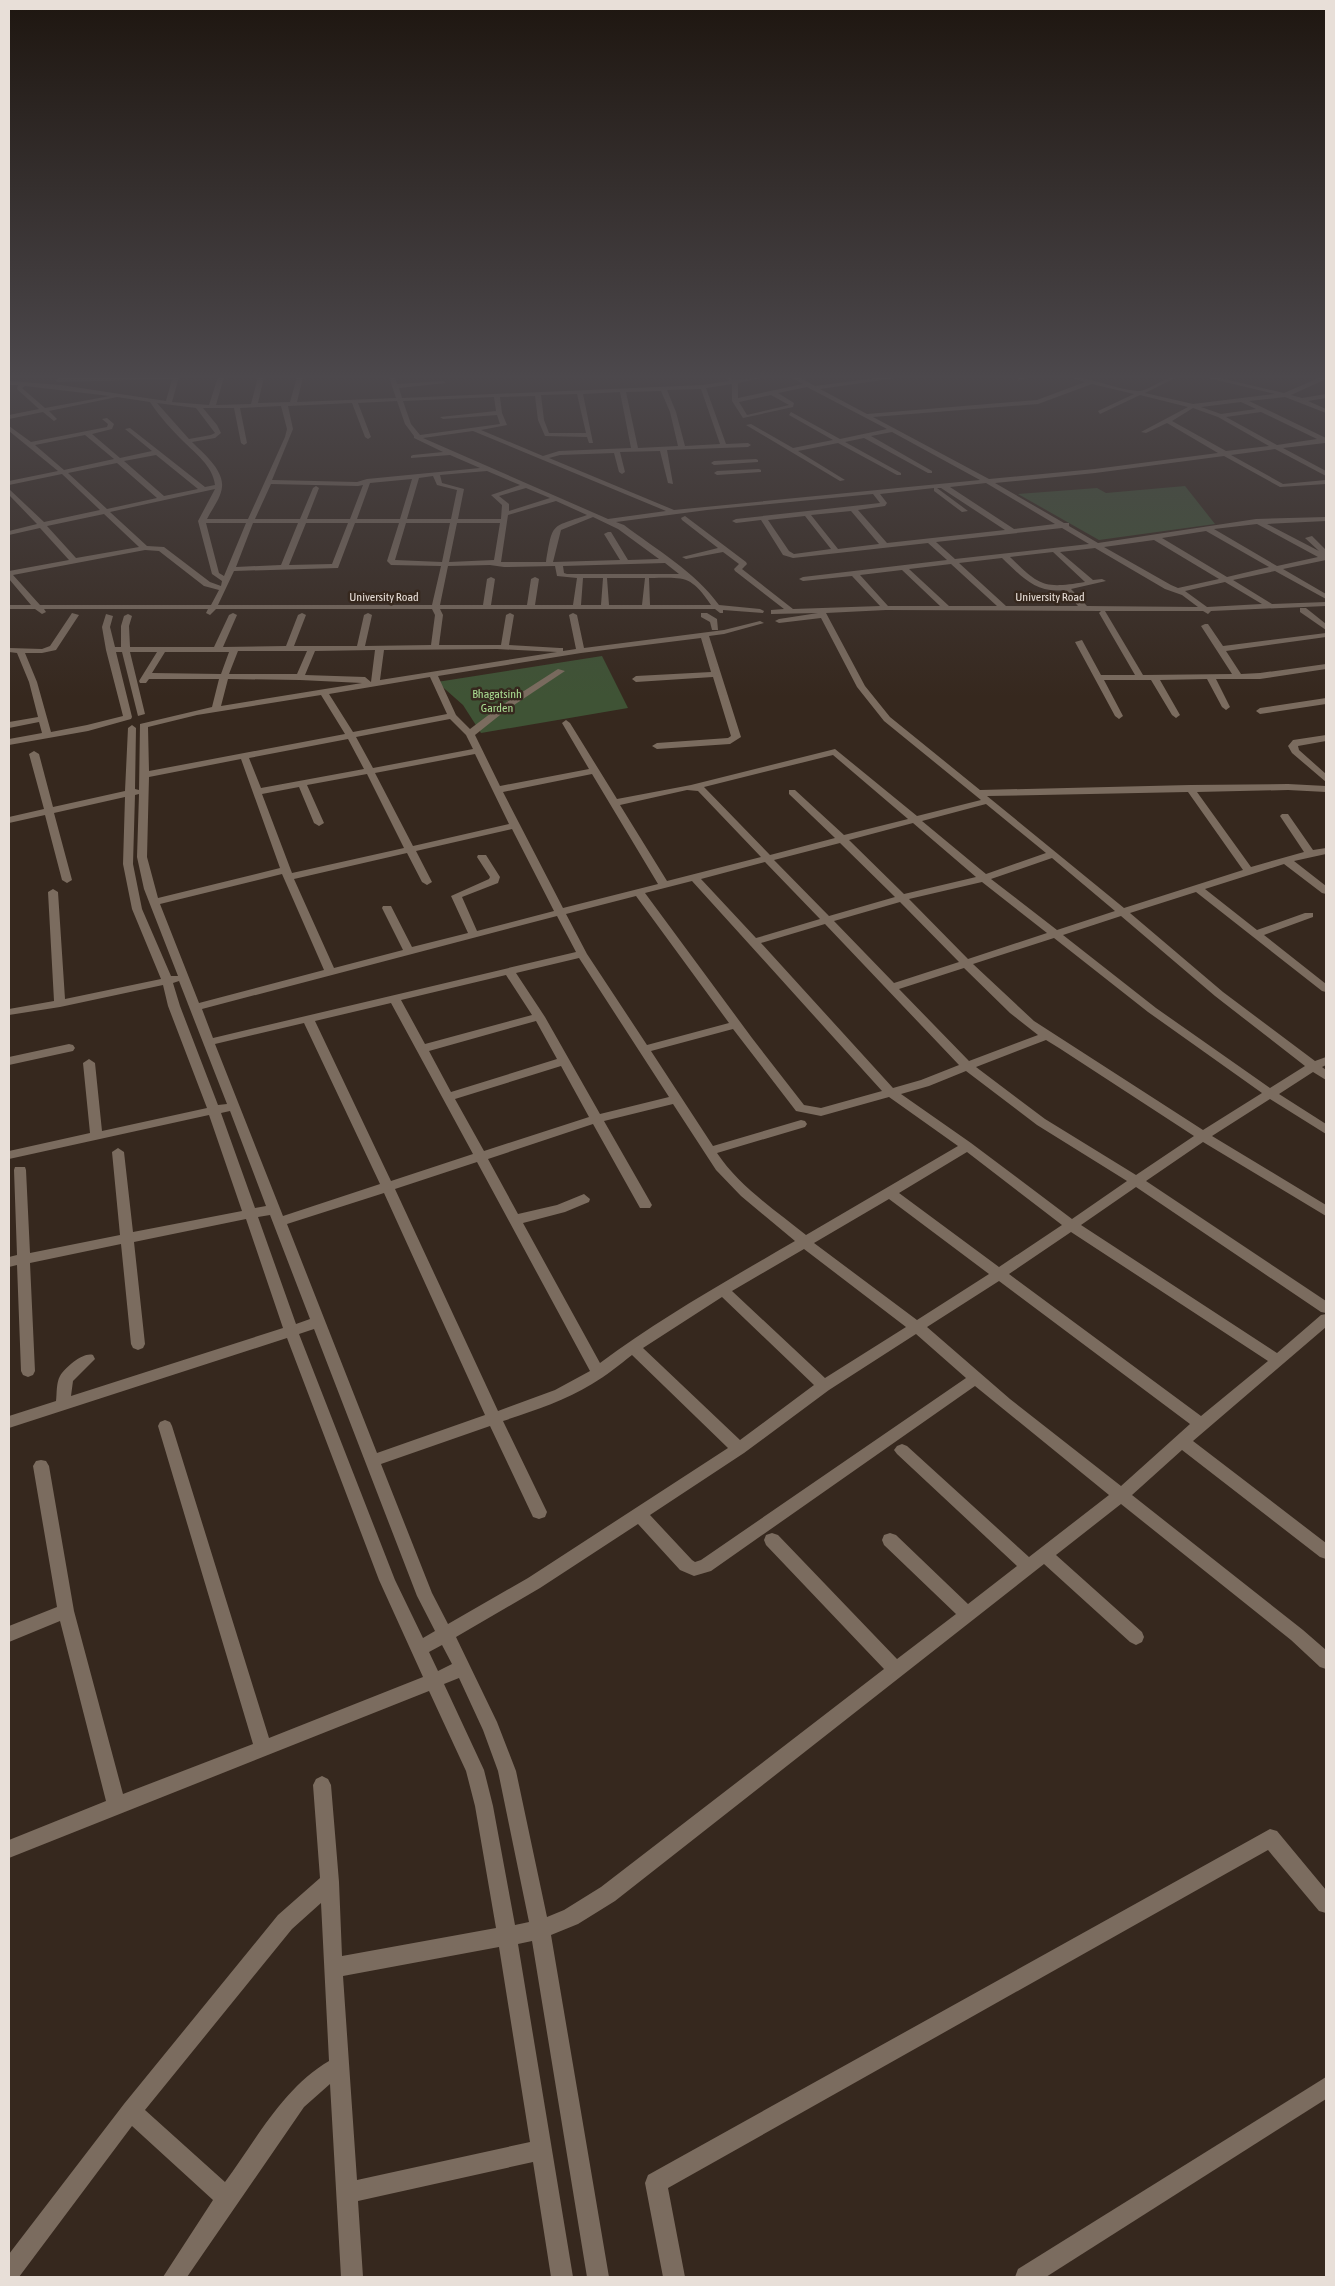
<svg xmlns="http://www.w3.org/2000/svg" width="1335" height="2286" font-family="'Asap Condensed',sans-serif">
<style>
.green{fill:#3f5335}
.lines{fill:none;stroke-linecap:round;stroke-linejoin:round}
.minor{fill:#7b6c5f;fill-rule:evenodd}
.labels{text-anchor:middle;stroke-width:5;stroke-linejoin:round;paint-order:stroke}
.far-street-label{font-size:12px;fill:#e8dfd8;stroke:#36281e}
.far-park-label{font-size:12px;fill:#a9db91;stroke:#36281e}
</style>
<rect width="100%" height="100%" fill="#36281e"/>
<g class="green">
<path d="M1185,486L1215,524L1099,540L1018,494L1097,488L1106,493Z"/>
<path d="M602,656L628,708L481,733L463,705L437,682Z"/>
</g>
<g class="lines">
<g class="minor">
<path d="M99,377H179L172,402L209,405L218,377H224L216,405L251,404L258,377H264L258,403L290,402L297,377H303L297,402L396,398L389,377H395L397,384L443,381L446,383L399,388L402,398L703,385L729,381L727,377L736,380L767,377L738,383V398L803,384L791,377H799L815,386L884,377H903L820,389L867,414L1037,400L1085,382L1069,377C1093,377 1113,389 1137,391C1149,392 1162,377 1177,377L1145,393L1193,404L1275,394L1204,377H1216L1284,393L1321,377H1326V379L1291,395L1302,398L1326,394V398L1308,401L1326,409V413L1285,397L1249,401L1326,438L1325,443L1283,448L1326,471V476L1275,449L1231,455L1283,484L1326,480V484L1280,487L1224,456L1095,473L995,483L1064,523H1069V526L1098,543L1256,519L1326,517V521L1267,524L1319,551L1305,538L1312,536L1326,550V560L1283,569L1326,594V599L1275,571L1233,580L1272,604L1326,602V606L1211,611L1208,614L1203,611H1105L1143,675L1232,674L1201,626L1205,624H1208L1223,646L1326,633V637L1226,651L1241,674L1260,673L1326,664V669L1260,679H1216L1230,707L1226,710L1222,707L1207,679L1160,680L1180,715L1176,718L1172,715L1151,680H1104L1123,716L1119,719L1115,716L1075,642L1082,640L1101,675H1135L1099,613L1101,611L886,610L826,613L865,686L890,717L980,790L1190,785L1288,784L1326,786V792L1288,790L1197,792L1251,867L1304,852L1280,816L1282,814H1288L1313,850L1326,848V854L1294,861L1326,886V894L1322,893L1284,864L1205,889L1257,930L1305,913H1313V917L1264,935L1326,984V992L1322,991L1196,892L1130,913L1223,992L1315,1061L1326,1057V1065L1322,1067L1326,1070V1080L1313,1072L1279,1094L1326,1124V1134L1270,1099L1212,1136L1326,1205V1216L1203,1142L1146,1181L1326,1301V1313L1321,1312L1136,1187L1081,1225L1277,1353L1321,1315L1326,1314V1327L1193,1441L1326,1543V1559L1320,1557L1182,1450L1132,1495L1303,1630L1326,1650V1669L1320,1667L1291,1640L1121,1504L1056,1555L1142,1632L1144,1637L1142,1642L1136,1645L1130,1642L1044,1564L615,1901L578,1924L551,1935L609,2277H587L532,1941L518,1944L573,2277H551L533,2162L358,2201L363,2277H341L330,2084L304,2107L187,2277H163L213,2200L132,2126L19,2277H9V2254L124,2104L278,1915L320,1878L313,1785L316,1779L322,1776L328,1779L331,1785L339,1882L342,1956L496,1928L475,1806L466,1771L429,1691L9,1858V1840L106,1801L60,1621L9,1642V1626L57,1607L33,1466L36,1461L41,1460L46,1461L49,1466L74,1611L123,1794L253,1744L158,1426L160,1422L165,1420L170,1422L172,1426L269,1738L423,1677L379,1580L287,1338L9,1428V1416L56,1401C57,1394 56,1383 60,1376C66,1367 83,1352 93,1355L95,1359L73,1381L71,1396L283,1328L246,1219L134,1242L145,1344L143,1348L138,1350L133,1348L131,1344L121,1244L30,1263L35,1371L33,1375L28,1377L23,1375L21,1371L17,1265L9,1267V1257L17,1255L14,1170L15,1167H25L26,1170L30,1253L120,1235L112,1152L118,1148L124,1152L133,1232L242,1211L209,1115L9,1159V1151L90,1133L83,1063L89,1059L95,1063L102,1131L207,1108L168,1006L163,985L60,1007L9,1015V1009L54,1001L48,892L53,889L58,892L65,999L161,979L132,909L123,864L125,797L54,813L72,880L67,883L62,880L45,815L9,823V817L44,809L29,754L34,751L39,754L53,807L125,791L128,728L132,725L136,728L135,789L139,790L140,724L212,707L219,679H149L146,683H140L139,681L157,652H130L145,714L138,716L122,652H116L132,717L131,719L88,731L9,745V739L42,733L39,722L9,728V722L38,717L29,682L17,653L9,652V648L42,649L50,646L72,613L79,615L56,650L42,653H25L37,682L51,732L87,725L123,716L106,650L102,627L106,614L113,616L110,627L115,647H121V626L124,616L128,614L132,616L129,626L130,647H214L229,615L233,613L237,615L223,647L286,646L298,615L302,613L306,615L294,646H357L364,615L368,613L372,615L365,646L431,645L435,615L432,609H216L210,615L206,613L208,609H44L46,612L42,614L35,609H9V605H31L9,579V571L69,560L40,528L9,535V531L37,524L9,495V489L44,522L100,510L62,474L9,485V481L58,471L9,431V426L31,442L107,427L108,424L102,419L107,418L114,424L112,429L92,434L120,458L152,451L125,429L130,428L205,487L215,485C213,466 195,453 183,441C172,430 159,416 150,402L117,397L49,411L57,419L54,421L43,412L9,419V415L39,409L17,389L18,385H9V381L61,385L166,401L172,379L58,382L55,380L58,378ZM732,384V401L743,418L793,407L794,403L778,393L807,387L887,429L840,439L791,412L789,415L833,440L793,448L751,424L746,425L840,481L845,480L798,451L838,443L897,475H901V473L845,442L864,438L928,473H932V471L871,436L892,432L980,480L674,510L549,458L560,455L614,453L619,472L622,474L625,472L620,452L660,451L668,483L673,484L667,450L748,447L751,445L748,443L726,444L706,388ZM1092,384L1134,394L1098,411L1100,414L1140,395L1188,407L1141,432L1146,433L1167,423L1218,453L1095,469L989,479L873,417L1038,404ZM25,386L110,396L45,408L22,388ZM701,389L720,444L685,446L676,412L667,390ZM661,391L670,412L678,446L638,448L626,392ZM620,392L631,448L559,451L543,456L481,430L507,425L502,413L500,397L535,396L538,420L545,436L587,437L589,443H593L583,394ZM577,394L586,433H549L544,420L541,395ZM771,395L789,405L747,415L739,402ZM494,397L496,411L440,417L443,419L497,415L500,424L420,435L411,424L403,401ZM397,401L405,424L414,436V438L443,452L413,455L411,456V458L450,455L480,468L367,479L357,482L272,480L293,429L288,406L352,403L365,437L368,439L371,437L358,403ZM1241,402L1256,409L1221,414L1201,407ZM157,403L196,408L215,433L211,435L189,439ZM281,406L287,429L285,437L248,519H207C212,509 221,498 222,487C224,470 203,453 192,442L215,438L221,433L217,425L203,408H234L241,443L244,445L247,443L240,408ZM1193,408L1218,417L1269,446L1226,451L1172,421ZM1261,412L1317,439L1277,445L1226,417ZM473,431L666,511L608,519L423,438ZM85,435L114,459L64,470L35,445ZM156,455L198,489L164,496L124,461ZM117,463L157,498L107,509L68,473ZM487,471L520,485L491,495L502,505L501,519H458L464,489L442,483L440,475ZM433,476L437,485L457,490L451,519H407L419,478ZM412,479L400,519H357L370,483ZM986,483L1055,524L1014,529L950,487ZM271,484L358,486L363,485L350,519H307L319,488L316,486L313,488L300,519H255ZM526,488L550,498L509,511V504L499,496ZM934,488V491L962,512L968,511L937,488H941L1005,530L887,543L858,510L885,506L887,503L880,494ZM215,489L198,521L212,574L222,581L221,586L210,582L164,547L147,546L110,512ZM873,494L880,503L736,519L732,521L736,523L761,520L783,555L793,558L928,543L947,560L803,577L799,579L803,581L852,576L880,606L793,609L742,569L747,564L746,562L685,516L681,518L682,520L718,548L682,557L686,559L723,552L739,564L734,569L735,571L784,609L771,610V614L818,613L779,619L775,621L779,623L821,618L857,687L884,721L981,800L917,816L835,749L691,785L617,799L570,723L566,720L562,723L589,769L500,786L475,735L505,711L565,671L558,669L499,707L470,729L456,715L438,676L581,653L701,638L711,672L636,676L632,679L636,682L713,677L731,736L728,738L657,743L652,746L657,749L730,744L741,737L709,636L724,634L764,623L760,621L724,630L584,648L577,615L573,613L569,615L576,649L563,651V648H560L509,645L514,615L510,613L506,615L501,645H439L443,615L440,609H715L720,613H723V610L763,613L764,611L760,609L719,605C695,572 657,550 624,525L616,522L707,510ZM556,501L587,515C550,528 553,522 546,562H501L508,515ZM851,511L879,544L838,549L811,515ZM104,514L139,547L76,558L47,526ZM805,516L831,549L794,554L789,551L768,520ZM593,517L618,529L659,559L628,560L611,532H608L604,534L620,560L553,562L561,530ZM206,523H246L224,576L219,573ZM253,523H298L281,565L236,567ZM306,523H348L332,564L289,565ZM355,523H399L387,561L391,565L441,566L432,605H218L234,571L338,568ZM406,523H450L442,562L395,560ZM457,523H500L494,560L449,562ZM1257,524L1318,557L1277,566L1214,529ZM1062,528L1089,544L955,559L936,542ZM1206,531L1269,567L1227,577L1162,538ZM1154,540L1219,579L1178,588L1171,585L1104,547ZM1095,548L1165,589L1182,595L1198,607L1087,606L1071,589L1106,581L1102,579L1093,580L1060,552ZM145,550L159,551L204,586L219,590L211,605H40L13,575ZM1053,552L1085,582C1043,589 1040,586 1010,557ZM1002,558C1021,576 1036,594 1064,590L1078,606H1006L959,563ZM665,563L679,574H567L564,573L563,566ZM951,564L997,606H949L909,569ZM490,565L504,567L555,566L557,576L577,578L573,605H535L539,579L535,577L531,579L527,605H491L495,579L491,577L487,579L483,605H440L448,566ZM902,570L940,606H888L860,575ZM583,578H603L601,605H581ZM607,578H645L642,605H609ZM649,578C684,578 690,574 711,605H650ZM1225,582L1262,604L1207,607L1185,591ZM497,649L557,652L380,680L384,650ZM375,650L371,682L365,677L305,675L315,651ZM238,651H307L297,674H229ZM165,652H229L221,674L152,673ZM430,677L447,714L353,732L329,694ZM228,679L300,680L362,683L221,706ZM321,695L345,734L149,771L148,727L197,715ZM450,719L466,735L473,749L373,768L356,737ZM348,739L364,769L261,788L249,758ZM475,754L509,824L413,846L375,773ZM833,755L908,819L844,835L795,790H789V794L835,838L770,855L704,787ZM241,759L280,868L158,898L147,857L149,777ZM367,774L404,848L292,873L262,794L299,787L314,823L319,826L324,823L307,785ZM592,774L658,884L563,908L503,792ZM687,790L698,791L761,857L667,881L620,805ZM1188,792L1243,870L1124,908L987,796ZM139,794L137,857L144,889L178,976H171L142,909L133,864L135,795ZM986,804L1046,853L986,874L922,821ZM913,823L976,877L904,894L849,840ZM512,829L554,911L477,931L462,897L498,883L500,877L486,855H478L477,857L490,877L489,879L451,896L468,933L412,947L391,906H383L382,908L403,950L334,968L294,879L407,853L422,882L427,885L432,882L416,851ZM840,843L895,897L829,916L774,860ZM1052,858L1115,911L1057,930L991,879ZM765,862L820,919L756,938L701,879ZM282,874L324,970L199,1003L160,904ZM692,881L882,1091L821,1108L804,1105L752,1038L645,893ZM982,882L1047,933L968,959L909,899ZM636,896L729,1023L647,1045L587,954L566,914ZM900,902L959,962L894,983L834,921ZM557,916L576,952L213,1038L202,1009ZM1121,916L1215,996L1305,1066L1270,1088L1156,1008L1063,935ZM825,924L959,1065L921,1080L893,1088L761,943ZM1054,938L1148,1012L1262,1093L1203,1130L1034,1021L973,964ZM579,958L669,1097L600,1114L545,1017L516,973ZM964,968L1010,1013L1038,1035L969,1061L899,989ZM506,975L532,1015L425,1044L401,1000ZM179,981L227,1104L218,1105L180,1006L173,983ZM391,1003L473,1154L391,1181L315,1021ZM536,1021L557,1059L451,1092L429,1051ZM304,1023L380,1184L283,1216L215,1044ZM733,1029L796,1111L821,1116L889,1097L958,1146L806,1235C775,1210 739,1186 717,1153L805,1127L807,1124L805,1121L801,1120L713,1146L651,1051ZM1046,1040L1059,1048L1194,1136L1136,1175L1045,1119L976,1067ZM561,1066L589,1117L484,1151L455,1099ZM966,1071L1037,1125L1127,1181L1072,1219L971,1143L901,1094L929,1086ZM673,1104L716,1170L741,1196L795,1241C728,1280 662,1317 600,1363L523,1223L565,1212L589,1202L590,1199L584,1194L557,1205L518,1214L488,1159L593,1124L640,1208H650L652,1205L604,1121ZM230,1111L266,1206L255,1208L221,1113ZM967,1152L1062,1225L999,1267L899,1193ZM477,1162L590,1371L555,1390L498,1411L395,1189ZM384,1193L485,1415L377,1453L287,1224ZM889,1199L989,1274L917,1320L814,1243ZM270,1215L310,1319L296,1324L258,1217ZM1071,1232L1268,1361L1201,1416L1009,1274ZM804,1249L906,1327L825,1378L732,1291ZM999,1281L1190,1424L1121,1486L1010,1399L927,1327ZM722,1297L814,1385L740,1440L643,1348ZM314,1329L417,1596L435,1631L423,1638L395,1580L299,1334ZM916,1334L966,1378L701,1560L695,1562L692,1560L650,1515L744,1453L829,1390ZM632,1355L728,1448L528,1578L448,1624L432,1593L381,1464L490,1426L533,1517L539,1519L545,1517L547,1512L503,1421C533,1411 564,1401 592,1384C606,1376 619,1365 632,1355ZM975,1386L1109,1495L1029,1557L907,1446L902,1444L897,1446L894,1450L897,1454L1017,1566L968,1604L896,1535L890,1533L884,1535L882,1540L884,1545L956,1614L897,1659L778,1535L772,1533L766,1535L764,1540L766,1545L884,1669L601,1887L564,1910L547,1917L516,1771L497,1722L456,1637L540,1588L638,1524L680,1570L694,1576L711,1571ZM442,1645L452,1664L438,1671L429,1652ZM459,1678L483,1730L498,1771L529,1922L515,1925L493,1806L484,1770L444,1684ZM321,1903L329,2061C283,2088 256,2140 225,2182L145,2110L292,1929ZM499,1947L530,2142L357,2180L343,1976Z"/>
<path d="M1020,377H1028L1017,381Z"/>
<path d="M756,459L758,460V462L714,465L711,463L714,461Z"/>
<path d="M759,469L761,470V472L717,475L714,473L717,471Z"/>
<path d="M1300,608H1306L1326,624V630L1300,612Z"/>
<path d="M701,613H707L717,619L718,630H712L710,622L701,617Z"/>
<path d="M1326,698V704L1260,714L1256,711L1260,708Z"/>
<path d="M1326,735V741L1298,746L1299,750L1326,774V782L1292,753L1288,746L1293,740Z"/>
<path d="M69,1044L73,1045L75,1048L73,1051L9,1065V1057Z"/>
<path d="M1270,1829L1277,1831L1326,1890V1913L1319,1911L1268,1850L668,2188L685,2277H663L645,2183L648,2175Z"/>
<path d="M1326,2077V2099L1046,2277H1015L1018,2269Z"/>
</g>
</g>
<linearGradient id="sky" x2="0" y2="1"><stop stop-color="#1e1610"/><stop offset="0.54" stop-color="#4c484c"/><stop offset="1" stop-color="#4c484c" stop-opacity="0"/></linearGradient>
<rect width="1335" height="697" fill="url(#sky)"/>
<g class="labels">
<g class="far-street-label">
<text x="384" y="601">University Road</text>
<text x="1050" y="601">University Road</text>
</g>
<g class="far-park-label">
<text x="497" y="698">Bhagatsinh<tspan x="497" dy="14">Garden</tspan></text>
</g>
</g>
<rect width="1335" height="2286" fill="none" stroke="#e8dfd8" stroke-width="20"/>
</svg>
